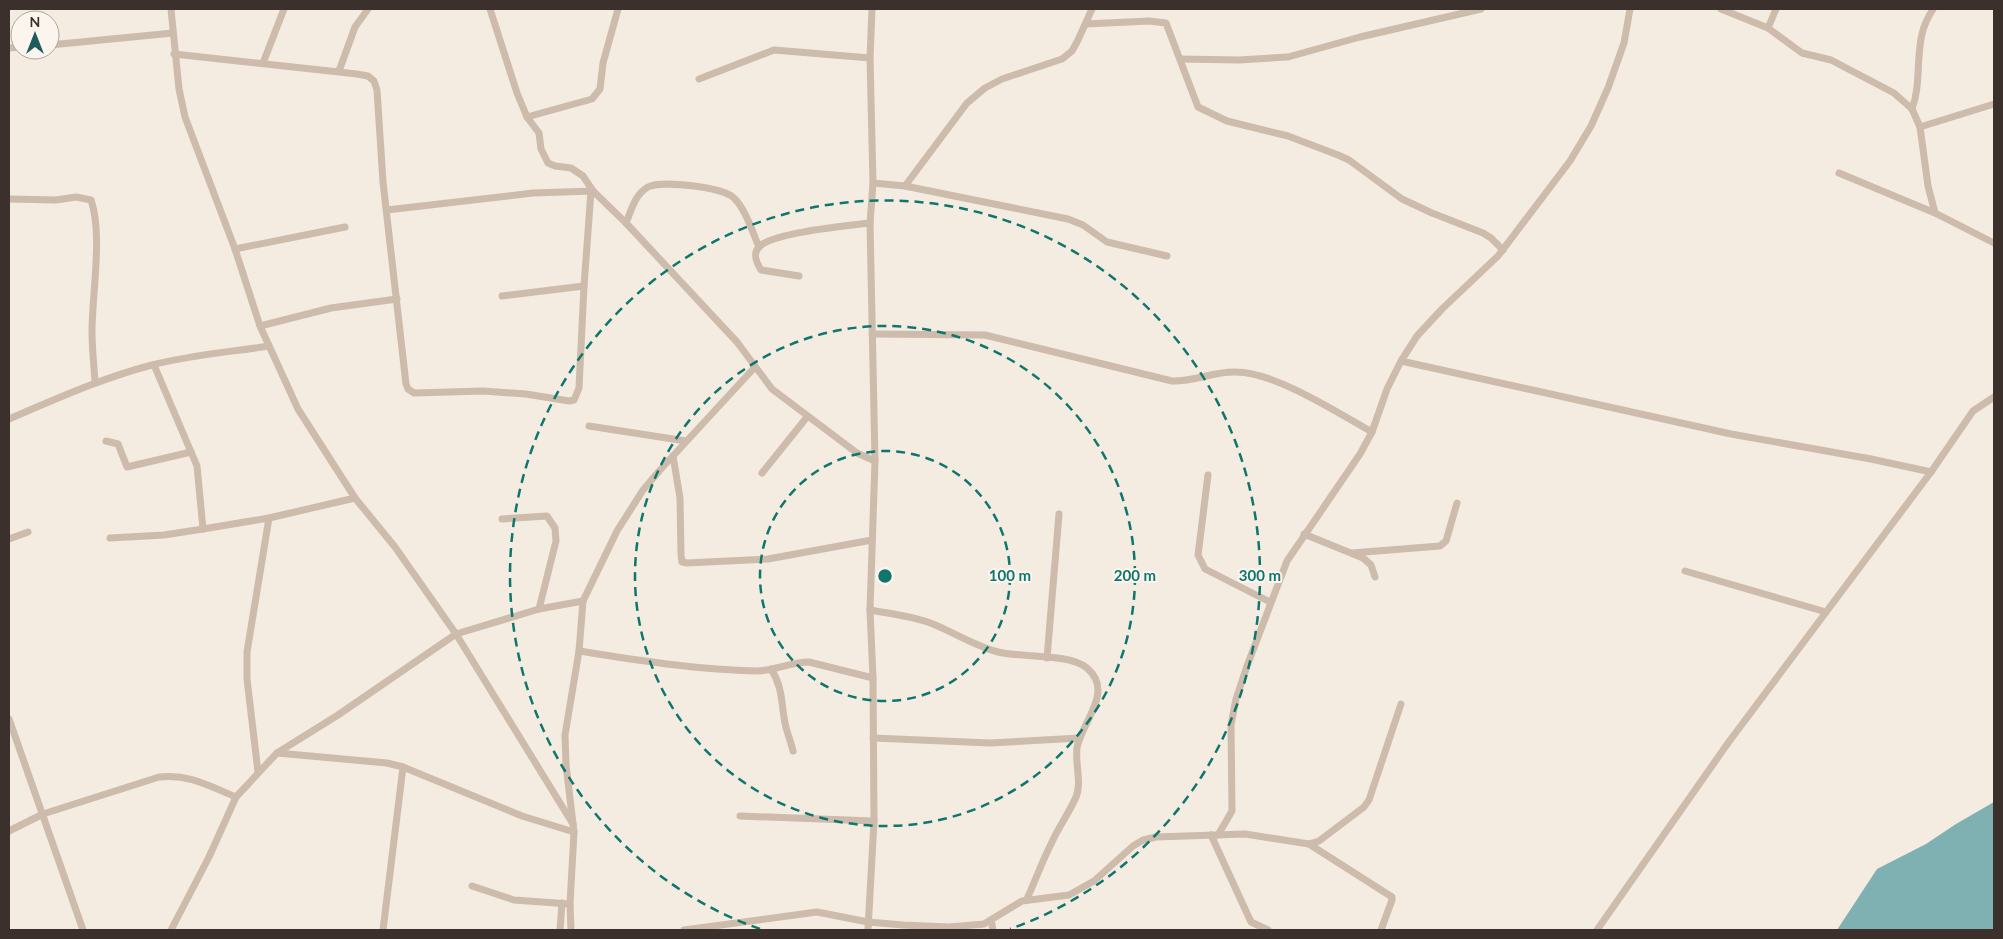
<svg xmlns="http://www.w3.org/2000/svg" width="2003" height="939" font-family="Lato,sans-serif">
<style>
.water{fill:#7fb0b2}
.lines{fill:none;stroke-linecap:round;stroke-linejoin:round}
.minor{stroke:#cdbbac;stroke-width:7}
.ring{fill:none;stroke:#0f766e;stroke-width:2.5;stroke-dasharray:9 6}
.centre{fill:#0f766e;stroke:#fbf5ee;stroke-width:2.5}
.ring-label{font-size:15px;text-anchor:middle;font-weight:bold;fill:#0f766e;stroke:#fbf5ee;stroke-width:4;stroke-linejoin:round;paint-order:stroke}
</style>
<rect width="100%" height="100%" fill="#f4ebe1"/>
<path class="water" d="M1994,802V930H1837L1877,869L1926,844L1956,824Z"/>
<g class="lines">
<g class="minor">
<path d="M171,9L179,89L185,117L235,249L260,326L298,409L355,498L395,547L456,634L573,824"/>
<path d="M490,9L517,93L527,117L539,133L541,149L548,163L555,166L571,168L583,176L593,191L626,223L737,342L772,389L857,453L875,461"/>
<path d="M1721,9L1768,28L1802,53L1831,60L1894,93L1912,109L1920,127L1928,186L1935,213L1994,243"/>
<path d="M1086,24L1149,21L1166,23L1198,107L1227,121L1288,136L1338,155L1349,160L1402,199L1432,213L1483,233L1491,238L1503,250"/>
<path d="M1768,28L1776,9"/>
<path d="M50,45L173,33"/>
<path d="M9,48L20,47"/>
<path d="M174,54L357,74L368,76L374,81L377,90L383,182L406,384L408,389L414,393L483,391L526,394L569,401L574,400L579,388L584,286"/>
<path d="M1180,59L1239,60L1288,57L1360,37L1481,9"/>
<path d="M263,63L284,9"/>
<path d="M339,71L355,27L368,9"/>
<path d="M699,79L774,50L870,58"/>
<path d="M1912,109C1921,85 1916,59 1922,34C1924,25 1928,17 1933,9"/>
<path d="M527,117L592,99L600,89L603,63L618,9"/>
<path d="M1920,127L1994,104"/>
<path d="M1839,173L1935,213"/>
<path d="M873,183L905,186L967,103L985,88L1002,79L1062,59L1072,51L1078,40L1092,9"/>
<path d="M905,186L1068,219L1083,225L1107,242L1167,256"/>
<path d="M9,199L56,200L76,197L91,200C103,234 92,294 92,332C92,348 94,366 95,382"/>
<path d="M387,210L533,193L593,191"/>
<path d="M626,223C631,211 635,194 648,187C661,180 724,187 734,198C746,210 752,231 759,247"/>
<path d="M235,249L345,227"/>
<path d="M799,276L761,270C756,262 752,253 760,246C776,232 847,226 870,223"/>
<path d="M502,296L584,286L591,191"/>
<path d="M260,326L331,308L397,299"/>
<path d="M872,334L985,335L1172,381C1194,382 1214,371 1236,372C1275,372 1338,413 1372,432"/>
<path d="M1401,361L1731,434L1871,459L1931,472"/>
<path d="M154,365L197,466L203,529"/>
<path d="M9,419C56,399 102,378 152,365C190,355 230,352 269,346"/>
<path d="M589,426L686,441"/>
<path d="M106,441L118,444L127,467L191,452"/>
<path d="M673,456L680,498L681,555L682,562L687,563L768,559L872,540"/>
<path d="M762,473L807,417"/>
<path d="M1208,475L1198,555L1205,569L1270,602"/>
<path d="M502,519L547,516L555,528L556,541L539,609"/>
<path d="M1304,534L1363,558L1371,565L1375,577"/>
<path d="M110,538L164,535L203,529L269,518L355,498"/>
<path d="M9,539L28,532"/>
<path d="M1352,553L1440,546L1446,541L1457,503"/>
<path d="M1685,571L1826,612"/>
<path d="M870,610C891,614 913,616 933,624C955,633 975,646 998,652C1022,658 1069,653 1087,668C1115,692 1081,723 1077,748C1075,764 1082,783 1076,797C1069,813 1058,828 1051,844C1042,862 1035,881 1027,899"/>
<path d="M579,651C637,660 697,670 756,671C774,671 790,662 809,662L873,678"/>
<path d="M1047,658L1059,514"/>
<path d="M771,669C783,687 781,703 785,723C787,733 791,742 793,751"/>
<path d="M9,719L83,930"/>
<path d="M873,738L990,743L1080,738"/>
<path d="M277,753L387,763L403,767L522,816L574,832"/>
<path d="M258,772L247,679V652L269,518"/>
<path d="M740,816L874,821"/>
<path d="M9,831L43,814L159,777C190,774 207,785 236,797"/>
<path d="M1211,835L1251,922L1268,930"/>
<path d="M1218,835L1232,811L1231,725L1236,699L1247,666L1287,561L1360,454L1372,432L1387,389L1401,361L1417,336L1442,309L1498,256L1570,161L1591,126L1608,88L1624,43L1630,9"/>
<path d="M1309,844L1392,897V900L1381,930"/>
<path d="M472,886L514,900L570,904"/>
<path d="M991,920L993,930"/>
<path d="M171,930L209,857L236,797L277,753L338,715L456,634L539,609L583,601"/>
<path d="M383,930L403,767"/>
<path d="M560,930L562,903"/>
<path d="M571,930L570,904L574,832L566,765L565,735L579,651L583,601L617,531L643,490L660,470L755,367"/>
<path d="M684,930L817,912L868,922L903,925L949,927L984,924L1022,901L1069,895L1094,881L1133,846L1143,840L1156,837L1245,834L1309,844L1319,841L1364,807L1369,800L1401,704"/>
<path d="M868,930L874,821L873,678L870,610L875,461L870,223L873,183L870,58L872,9"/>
<path d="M1597,930L1728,743L1931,472L1973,411L1994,397"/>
</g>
</g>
<g class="ring">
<circle cx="885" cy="576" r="125"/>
<circle cx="885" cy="576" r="250"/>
<path d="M760 929A375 375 0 1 1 1010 929"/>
</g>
<circle cx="885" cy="576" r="8" class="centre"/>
<g class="ring-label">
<text x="1010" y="581">100 m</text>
<text x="1135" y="581">200 m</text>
<text x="1260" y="581">300 m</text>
</g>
<rect width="2003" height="939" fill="none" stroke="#3b302b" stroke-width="20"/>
<g transform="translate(35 35)"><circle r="24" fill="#fbf5ee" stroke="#aea6a0"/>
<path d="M0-4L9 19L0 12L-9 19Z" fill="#1f5a5e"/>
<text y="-8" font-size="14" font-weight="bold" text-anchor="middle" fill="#3b302b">N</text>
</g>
</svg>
